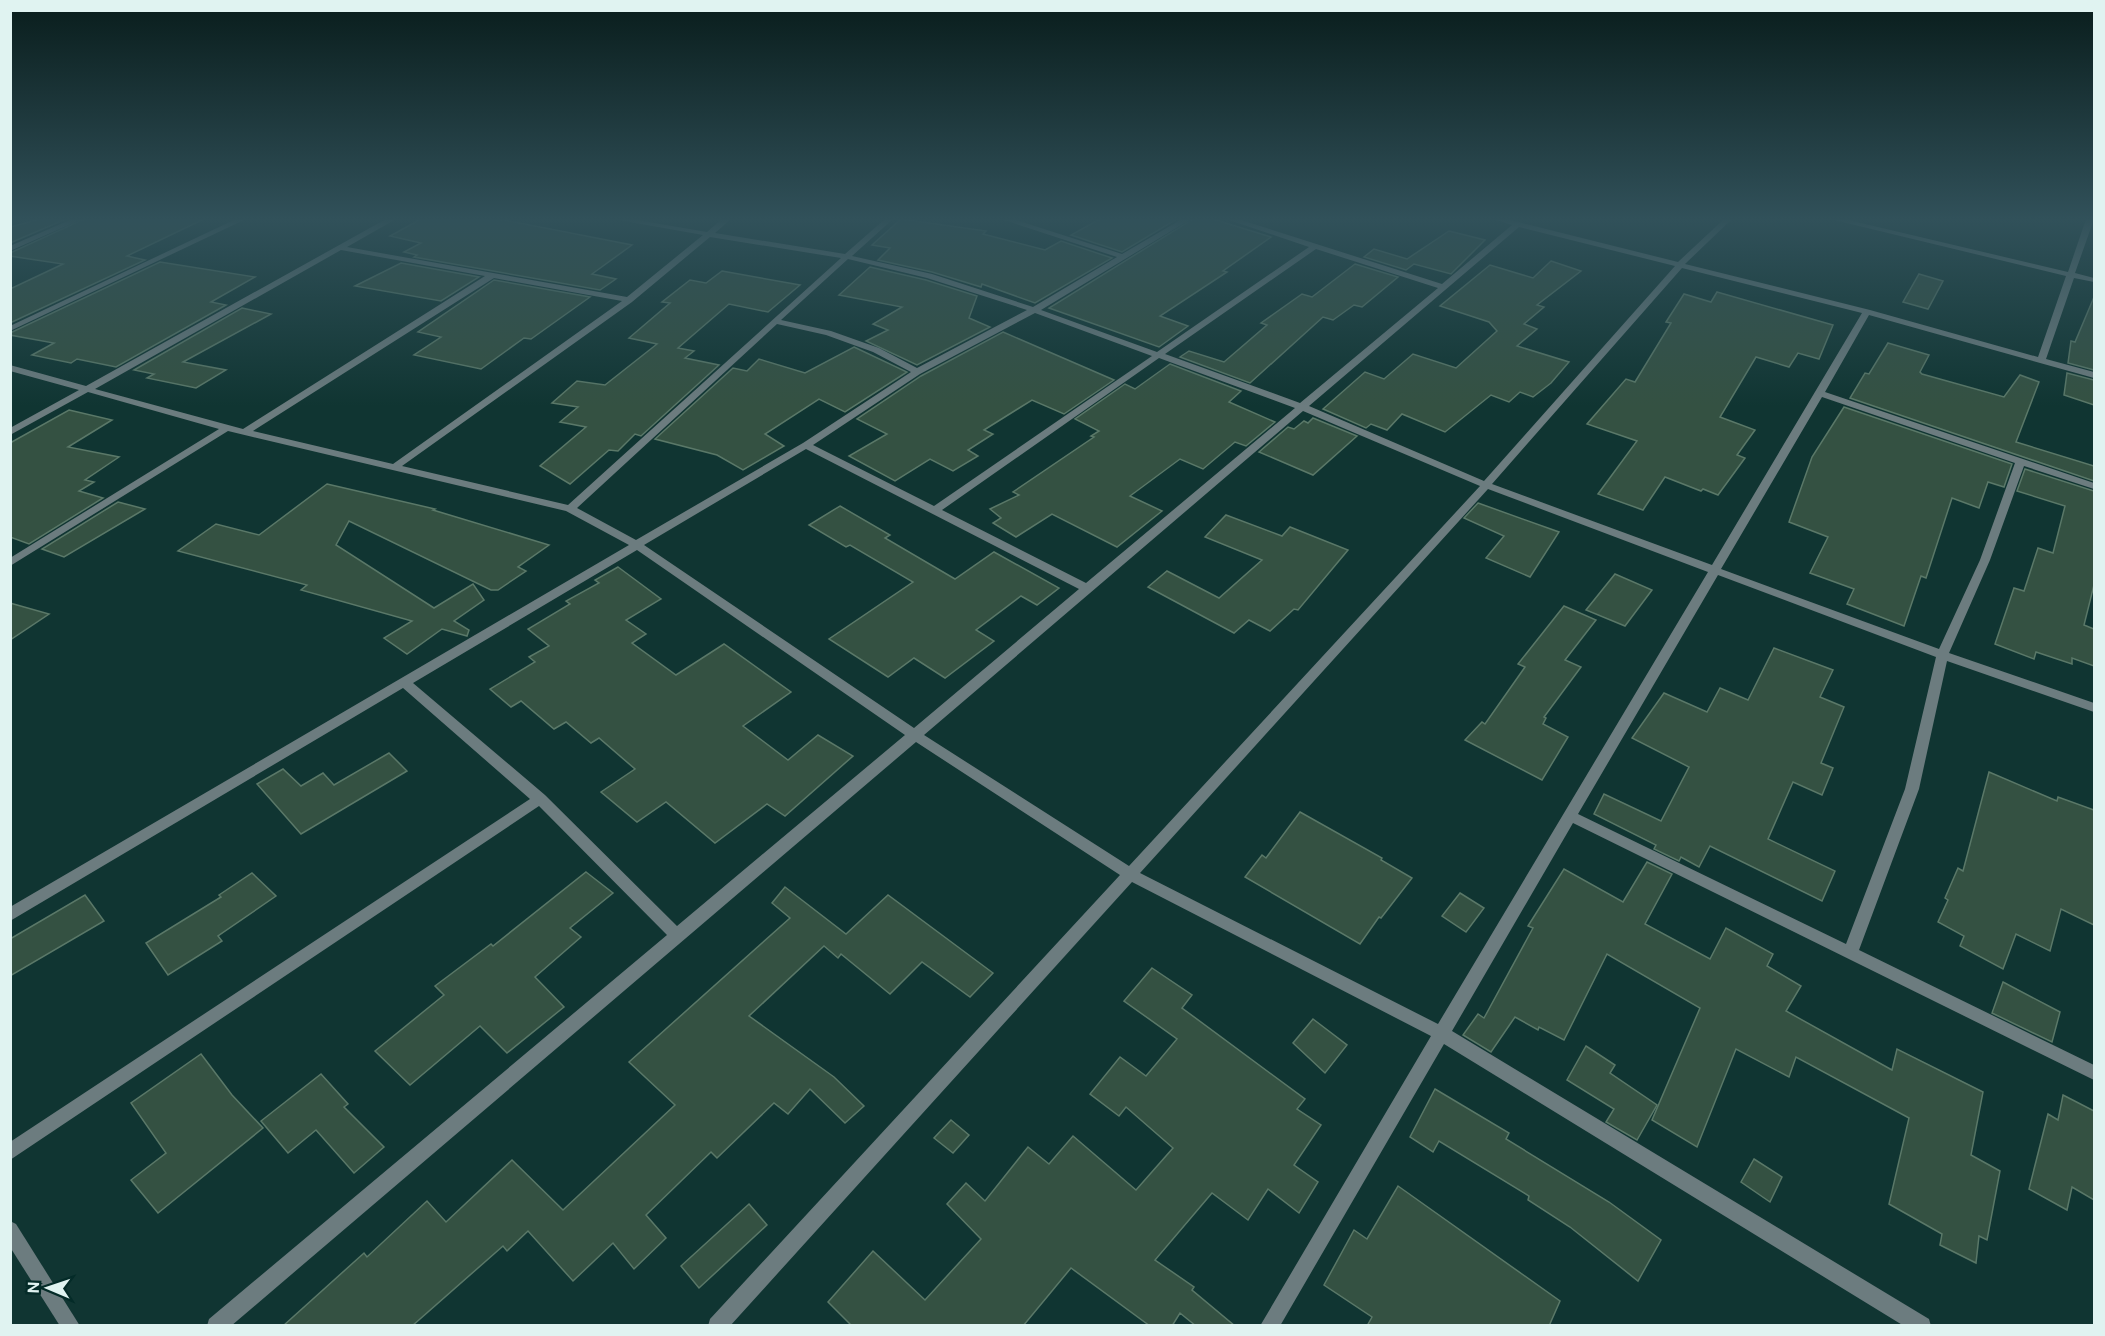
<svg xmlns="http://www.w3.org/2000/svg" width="2105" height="1336" font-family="'DM Sans',sans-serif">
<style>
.building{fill:#345142;stroke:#5a7868;stroke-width:1.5}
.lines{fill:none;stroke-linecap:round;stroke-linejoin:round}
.street{fill:#6c7c7f;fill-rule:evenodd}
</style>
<rect width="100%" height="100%" fill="#103532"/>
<g class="building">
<path d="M40,219H66L10,243V227Z"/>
<path d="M84,219H204L127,256L145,260L10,323V289L63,264L10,256V253Z"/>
<path d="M421,219H499L632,245L592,274L616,279L600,290L414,257L417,255L404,252L421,243L390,236Z"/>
<path d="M901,219L986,231L983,234L1045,250L1061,241L1112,258L1035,303L982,284L981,287L932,272L878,260L890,248L872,245Z"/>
<path d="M1100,219H1177L1122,252L1071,235Z"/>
<path d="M1193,219H1213L1271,237L1223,271L1227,272L1160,316L1188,326L1159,347L1049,308Z"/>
<path d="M1449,231L1485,240L1451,274L1414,264L1406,270L1364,257L1374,249L1407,259Z"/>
<path d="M1551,261L1581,271L1537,305L1544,307L1524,324L1537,329L1517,346L1569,362L1551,383L1533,397L1520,392L1509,402L1491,395L1445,432L1402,414L1387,430L1371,424L1366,428L1323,409L1365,372L1384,379L1413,354L1456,368L1497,331L1489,322L1440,306L1490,265L1533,278Z"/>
<path d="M160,262L255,277L211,302L226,305L116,367L77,359L71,363L32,355L54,343L10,335V333Z"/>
<path d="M401,263L479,277L441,301L355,286Z"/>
<path d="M1355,264L1398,277L1362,307L1354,305L1333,320L1323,317L1250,383L1180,357L1189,351L1224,362L1267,325L1261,323L1302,294L1312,297Z"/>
<path d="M870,267L926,280L977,296L969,318L990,327L917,365L866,341L888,330L873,324L902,307L839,295Z"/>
<path d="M722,271L800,285L768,312L729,304L678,348L694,351L685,358L719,365L641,436L635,434L618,451L609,450L570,484L540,466L586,427L560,422L578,407L552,403L577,381L605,385L657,344L629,338L670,303L662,302L690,280L706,283Z"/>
<path d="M1919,274L1943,281L1928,309L1903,302Z"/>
<path d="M494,280L590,297L531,339L524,338L481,369L414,355L441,337L418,332Z"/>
<path d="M1717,292L1833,325L1819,359L1798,353L1789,367L1756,357L1720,417L1755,430L1737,455L1745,458L1718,495L1703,489L1701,491L1665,477L1643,510L1598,494L1637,441L1587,424L1626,379L1635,382L1671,323L1666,322L1684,294L1711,302Z"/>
<path d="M2094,297V370L2068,363L2071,341L2075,342Z"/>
<path d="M242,308L271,314L183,362L226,370L196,388L147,378L154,374L134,370Z"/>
<path d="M1003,332L1114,380L1064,414L1032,400L984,430L993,434L968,450L978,456L953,471L930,459L895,481L849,456L887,434L857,419L921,376Z"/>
<path d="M1888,343L1929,355L1920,372L1922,374L2004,397L2020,375L2039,382L2016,442L2094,466V481L1850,398L1865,373L1869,374Z"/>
<path d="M854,347L907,372L845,412L819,399L765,434L784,446L743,470L717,455L655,439L733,368L747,371L759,359L805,373Z"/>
<path d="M1170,364L1241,391L1229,402L1275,422L1246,446L1235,442L1203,469L1180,459L1130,496L1162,511L1117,547L1052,514L1016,537L993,523L1001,518L990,509L1019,495L1013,492L1094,437L1091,436L1099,431L1075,419L1125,384L1135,389Z"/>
<path d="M2067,373L2094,380V405L2064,395Z"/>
<path d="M1844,407L2012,464L2004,487L1988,482L1979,508L1952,498L1926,578L1921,576L1904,626L1847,604L1854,589L1810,573L1828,537L1789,522L1812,457Z"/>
<path d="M69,410L112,420L68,447L119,457L85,480L94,482L79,491L103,498L29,544L10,537V443Z"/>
<path d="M1313,418L1357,436L1313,475L1259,452L1288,427L1294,429L1304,421L1308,423Z"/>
<path d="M2025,469L2094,491V585L2084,625L2094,629V666L2072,658V664L2036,652L2034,659L1995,644L2014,588L2024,591L2038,548L2053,553L2065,506L2017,491Z"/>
<path d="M327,484L435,509L433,510L549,545L518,567L526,571L498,590H491L349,521L336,545L434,608L473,584L484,600L454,621L469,630L467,636L442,629L407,654L384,638L412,621L301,590L307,585L178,551L216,524L259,535Z"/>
<path d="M118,502L145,509L64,557L42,549Z"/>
<path d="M1478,503L1559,532L1530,577L1486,558L1504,536L1464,518Z"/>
<path d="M840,506L890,535L885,538L955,579L994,552L1059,588L1037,605L1021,596L976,630L994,641L945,678L914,658L888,677L829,639L913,582L850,545L846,547L809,525Z"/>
<path d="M1226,515L1282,536L1290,527L1348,550L1298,610L1294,609L1270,631L1249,620L1234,633L1148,587L1167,571L1219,598L1262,560L1205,537Z"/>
<path d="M618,567L661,599L626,620L646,634L632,643L676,675L724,644L791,692L743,726L788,760L818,735L853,756L785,816L767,804L715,843L666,802L637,822L601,792L635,769L599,738L591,743L566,722L554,729L521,701L511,707L490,689L535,662L529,657L549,646L528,629L570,604L566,601L599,583L595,580Z"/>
<path d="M1615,574L1652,590L1625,626L1586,610Z"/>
<path d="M10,603L49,614L10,640Z"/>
<path d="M1564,606L1596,620L1565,660L1581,667L1544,717L1546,718L1543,724L1568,737L1542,780L1465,740L1482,722L1485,724L1525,667L1518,664Z"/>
<path d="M1774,648L1833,670L1820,697L1844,707L1821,763L1833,768L1822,795L1793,782L1768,839L1835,871L1822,901L1710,846L1699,867L1681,857L1679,861L1654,849L1656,845L1594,814L1604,794L1661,821L1689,767L1632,738L1664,693L1707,712L1720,688L1748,700Z"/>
<path d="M389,753L407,771L301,834L257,784L283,769L301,786L323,773L334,785Z"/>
<path d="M1989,772L2057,801L2058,797L2094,810V925L2061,909L2050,951L2016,934L2003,969L1960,946L1964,936L1938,922L1948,900L1945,898L1958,868L1963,871Z"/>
<path d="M1300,812L1382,858L1381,860L1412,878L1381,918L1379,917L1360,944L1245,877L1262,855L1266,858Z"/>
<path d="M1647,862L1672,874L1645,924L1710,959L1726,928L1773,954L1767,966L1801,986L1786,1011L1892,1070L1897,1049L1983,1092L1971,1155L2000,1171L1987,1240L1979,1236L1976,1263L1940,1245L1942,1234L1889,1204L1909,1118L1796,1057L1789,1077L1736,1049L1697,1147L1652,1120L1700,1008L1607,954L1564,1040L1539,1027L1538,1030L1515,1017L1491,1052L1463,1035L1478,1014L1484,1018L1533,928L1528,926L1564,869L1623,902Z"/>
<path d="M586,872L613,893L570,928L581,937L535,977L564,1007L507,1053L480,1026L410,1085L375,1051L444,995L435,986L491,944L493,946Z"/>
<path d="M252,873L276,896L218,936L222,941L168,975L146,943L221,897L219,895Z"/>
<path d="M785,887L846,934L888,895L993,973L970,997L922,962L890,994L841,954L838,958L824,946L749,1016L834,1077L864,1106L845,1123L810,1089L788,1114L774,1103L717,1158L711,1152L646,1215L666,1238L634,1269L613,1243L573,1281L528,1231L507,1251L503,1246L412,1326H283L364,1253L367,1257L427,1201L446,1222L512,1160L563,1210L675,1105L629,1062L790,918L772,903Z"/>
<path d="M1460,893L1484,908L1466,932L1442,916Z"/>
<path d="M85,895L104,921L10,976V939Z"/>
<path d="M1152,968L1192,995L1182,1008L1305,1099L1297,1109L1321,1125L1294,1165L1318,1182L1299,1213L1268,1189L1248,1220L1212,1193L1155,1260L1194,1287L1192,1290L1235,1326H1196L1180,1313L1172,1326H1150L1071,1268L1023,1326H852L828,1302L873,1251L925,1300L981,1239L947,1204L966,1183L985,1201L1028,1147L1049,1164L1073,1136L1136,1190L1173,1148L1126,1107L1119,1116L1090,1094L1120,1057L1146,1076L1177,1039L1124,1001Z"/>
<path d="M2003,982L2060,1012L2052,1042L1992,1013Z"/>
<path d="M1313,1019L1347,1045L1325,1073L1293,1043Z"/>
<path d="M1586,1046L1615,1065L1610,1073L1657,1105L1637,1140L1606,1122L1614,1109L1567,1080Z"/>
<path d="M201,1054L232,1095L263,1128L158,1213L131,1180L166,1153L131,1103Z"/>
<path d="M321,1074L348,1104L344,1107L384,1147L354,1173L316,1130L288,1153L261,1121Z"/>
<path d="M1435,1089L1509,1133L1506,1139L1609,1202L1661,1240L1638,1281L1570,1227L1528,1200L1529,1196L1439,1141L1433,1152L1410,1137Z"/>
<path d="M2063,1095L2094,1111V1200L2072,1187L2067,1210L2029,1189L2048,1114L2058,1120Z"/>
<path d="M951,1120L969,1135L953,1153L934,1138Z"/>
<path d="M1754,1159L1782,1177L1770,1202L1741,1182Z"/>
<path d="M1398,1186L1560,1301L1549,1326H1367L1372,1317L1324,1285L1354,1230L1367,1239Z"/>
<path d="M749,1204L767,1225L699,1288L681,1266Z"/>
</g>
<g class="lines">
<g class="street">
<path d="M72,219H82L10,251V246Z"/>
<path d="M236,219H246L10,331V326Z"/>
<path d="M386,219H396L347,247L627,297L703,235L613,219H631L707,232L722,219H731L715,233L845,254L885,219H893L852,256L932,274L1033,307L1117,257L1001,219H1013L1122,254L1182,219H1191L1041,310L1157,352L1309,247L1226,219H1238L1442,284L1512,225L1493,219H1506L1678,262L1724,219H1732L1685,264L1870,310L2038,357L2066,276L1830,219H1844L2068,272L2086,219H2094L2075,273L2094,278V282L2074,278L2046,359L2094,372V378L1869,315L1825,392L2094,483V489L2024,466L1990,560L1949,653L2094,703V712L1947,661L1919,789L1859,950L2094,1065V1080L1573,823L1452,1031L1929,1319L1931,1326H1904L1444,1044L1280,1326H1260L1431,1036L1132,882L730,1326H708L710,1319L1120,875L916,742L231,1326H207L209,1319L667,935L539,806L10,1160V1142L530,799L403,688L10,921V907L629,545L566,511L228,431L10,566V558L219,429L88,392L10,435V428L79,390L10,371V365L86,386ZM1519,227L1675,266L1484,481L1309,406ZM710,237L841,258L568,505L402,466L632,302ZM1316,249L1438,288L1300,403L1165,354ZM341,250L485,276L243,429L95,389ZM848,259L927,278L1027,310L917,368L879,348L831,331L781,320ZM1682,268L1862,313L1712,565L1492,484ZM494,278L622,301L393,464L253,431ZM1035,313L1152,356L934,506L813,445L920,374ZM777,324L826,335L873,352L911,372L803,443L636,540L577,508ZM1159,358L1295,408L1086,583L942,510ZM1822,397L2015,463L1980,560L1939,649L1721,569ZM1303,411L1480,486L1129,866L924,735ZM806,449L1079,589L914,728L644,545ZM1488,489L1708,572L1438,1024L1140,873ZM637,550L905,735L677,926L545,795L413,683ZM1718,575L1936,657L1905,789L1846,944L1578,814Z"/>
<path d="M10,1221L16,1224L80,1326H60L10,1247Z"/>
</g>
</g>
<linearGradient id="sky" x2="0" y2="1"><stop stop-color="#091d1c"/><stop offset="0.54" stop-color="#31515a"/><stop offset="1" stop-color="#31515a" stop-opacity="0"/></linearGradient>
<rect width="2105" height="406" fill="url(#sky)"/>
<rect width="2105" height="1336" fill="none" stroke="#e0f3f1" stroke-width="24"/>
<g transform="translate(48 1288) rotate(272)" stroke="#042b28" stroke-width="4.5" paint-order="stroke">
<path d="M0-4.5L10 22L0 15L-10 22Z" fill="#e0f3f1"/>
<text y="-9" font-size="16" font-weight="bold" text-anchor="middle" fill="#e0f3f1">N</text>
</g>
</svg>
